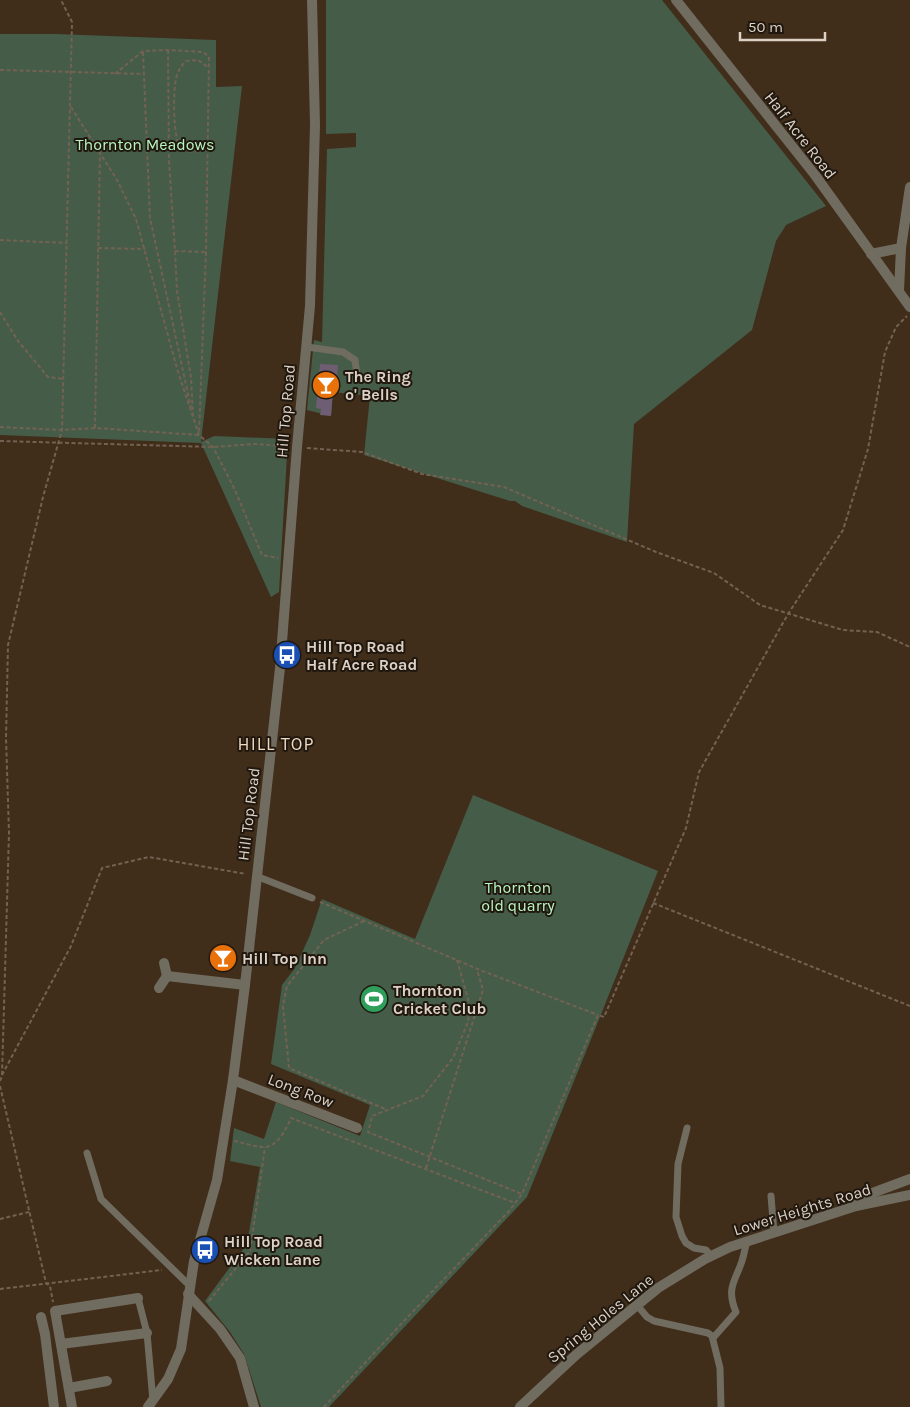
<svg xmlns="http://www.w3.org/2000/svg" width="910" height="1407" font-family="Karla,sans-serif">
<style>
.green{fill:#455c49}
.building{fill:#6f5d74}
.lines{fill:none;stroke-linecap:round;stroke-linejoin:round}
.path{stroke:#736252;stroke-width:2;stroke-dasharray:4 2.5;stroke-linecap:butt}
.service{stroke:#706c60;stroke-width:7}
.minor{stroke:#706c60;stroke-width:10}
.tertiary{stroke:#706c60;stroke-width:10}
.labels{text-anchor:middle;stroke-width:4;stroke-linejoin:round;paint-order:stroke}
.street-label{font-size:16px;fill:#ddd1c5;stroke:#20180f}
.park-label{font-size:16px;fill:#b8f6c1;stroke:#20180f}
.poi-label{font-size:16px;font-weight:bold;fill:#ddd1c5;stroke:#20180f;text-anchor:start}
.neighbourhood-label{font-size:18px;letter-spacing:1px;fill:#f0d8c0;stroke:#20180f}
</style>
<rect width="100%" height="100%" fill="#402d1a"/>
<g class="green">
<path d="M326,0H662L826,206L786,225L776,241L752,330L634,424L627,542L522,506L515,501H510L364,455L370,396L333,392L331,416L307,410L314,340L322,342L327,149L356,147V133L326,134Z"/>
<path d="M0,34H56L216,40V87L242,86L201,442L214,436L288,439L279,592L271,597L201,443L0,435Z"/>
<path d="M473,795L658,871L602,1012L527,1197L329,1407H261L244,1354L230,1332L205,1301L247,1244L260,1167L230,1161L234,1128L264,1139L276,1102L360,1136L370,1105L271,1064L282,985L295,968L310,935L322,899L415,939Z"/>
</g>
<path class="building" d="M320,364L338,365L337,378L334,377L331,416L320,415L321,409L316,408Z"/>
<g class="lines">
<g class="path">
<path d="M168,50L169,161L175,251L177,291L191,378L193,416"/>
<path d="M143,52L150,218L191,408"/>
<path d="M0,70L145,74"/>
<path d="M115,74L143,51L168,50L203,52L209,57L206,252L199,433"/>
<path d="M71,107L117,180L136,219L178,372L199,435L213,447L235,490L262,555L278,558"/>
<path d="M207,142L204,149C195,153 190,152 180,149C173,134 173,95 176,78C178,71 181,66 186,61L198,60L209,68"/>
<path d="M0,240L67,243"/>
<path d="M98,248L145,249"/>
<path d="M175,251L206,252"/>
<path d="M0,312L18,341L48,377L63,379"/>
<path d="M0,427L62,430L95,428L199,435"/>
<path d="M95,428L100,153"/>
<path d="M0,441L213,447L254,444L287,446"/>
<path d="M307,448L362,452L422,474L504,487L656,552L714,573L760,605L843,630L877,632L910,647"/>
<path d="M320,902L480,970L598,1015"/>
<path d="M653,903L910,1006"/>
<path d="M364,921L324,940L287,986L283,1006L289,1068L385,1109"/>
<path d="M457,960L470,1006L468,1022L453,1058L423,1096L372,1116L368,1132L522,1194"/>
<path d="M2,1075L71,946L102,868L149,857L246,874"/>
<path d="M0,1081L2,1076L9,833L6,738L8,645L43,497L62,430L72,22L61,0"/>
<path d="M0,1086L46,1283L50,1286L53,1302"/>
<path d="M234,1141C241,1142 258,1148 265,1147C279,1145 286,1129 291,1118L515,1203"/>
<path d="M426,1168L483,990L478,973L479,971"/>
<path d="M0,1219L29,1212"/>
<path d="M0,1289L162,1270"/>
<path d="M209,1301L250,1251L265,1147"/>
<path d="M324,1407L402,1323L509,1211L522,1194L598,1015L604,1017L686,828L699,772L788,614L843,530L868,449L885,352L896,327L907,316"/>
</g>
<g class="service">
<path d="M307,347L343,352L355,360L357,375"/>
<path d="M256,876L312,898"/>
<path d="M687,1128L678,1164L676,1217L682,1236L686,1243L694,1248L706,1250L711,1256"/>
<path d="M87,1153L101,1199L189,1285"/>
<path d="M771,1196L774,1233"/>
<path d="M138,1298L147,1333L153,1401"/>
<path d="M637,1305L647,1317L654,1321L708,1333L712,1336L720,1368L721,1407"/>
<path d="M713,1338L736,1312C726,1288 735,1282 742,1261C744,1255 745,1248 747,1241"/>
</g>
<g class="minor">
<path d="M871,254L901,248"/>
<path d="M164,963L167,976L245,985"/>
<path d="M159,988L167,976"/>
<path d="M233,1080L357,1128"/>
<path d="M856,1206L859,1198L910,1179"/>
<path d="M188,1294L220,1329L240,1358L254,1407"/>
<path d="M41,1317L45,1334L54,1407"/>
<path d="M61,1344L147,1333"/>
<path d="M69,1388L107,1381"/>
<path d="M72,1407L55,1311L138,1298"/>
</g>
<g class="tertiary">
<path d="M676,0L815,175L910,307"/>
<path d="M899,291L901,248L910,187"/>
<path d="M148,1407L168,1379L181,1349L194,1261L217,1180L233,1080L245,985L280,668L297,447L310,306L315,125L312,0"/>
<path d="M520,1407L577,1354L658,1288L705,1259L730,1247L856,1206L910,1195"/>
</g>
</g>
<defs>
<symbol id="bar-disc" viewBox="-11 -11 22 22"><circle r="9.5" fill="#e8710a" stroke="#20180f"/><path d="M-6-5H6L.8 .8V4.5H3.5V6h-7V4.5H-.8V.8Z" fill="#fff"/></symbol>
<symbol id="bus-disc" viewBox="-11 -11 22 22"><circle r="9.5" fill="#1a4fb4" stroke="#20180f"/><path d="M-5-6H5V4H4V6H2V4H-2V6H-4V4H-5ZM-3.5-4V0h7V-4ZM-3.5 1.2v1.5H-2V1.2ZM2 1.2v1.5H3.5V1.2Z" fill="#fff"/></symbol>
<symbol id="stadium-disc" viewBox="-11 -11 22 22"><circle r="9.5" fill="#2e9e5b" stroke="#20180f"/><path d="M0-5a6.5 5 0 1 0 0 10a6.5 5 0 1 0 0-10ZM-3.5-1.8h7v3.6h-7Z" fill="#fff"/></symbol>
</defs>
<g fill-rule="evenodd">
<use href="#bar-disc" x="310" y="369" width="32" height="32"/>
<use href="#bus-disc" x="271" y="639" width="32" height="32"/>
<use href="#bar-disc" x="207" y="942" width="32" height="32"/>
<use href="#stadium-disc" x="358" y="983" width="32" height="32"/>
<use href="#bus-disc" x="189" y="1234" width="32" height="32"/>
</g>
<g class="labels">
<g class="street-label">
<text transform="translate(801 135) rotate(52)" y="6">Half Acre Road</text>
<text transform="translate(285 411) rotate(-85)" y="6">Hill Top Road</text>
<text transform="translate(248 814) rotate(-83)" y="6">Hill Top Road</text>
<text transform="translate(301 1090) rotate(21)" y="6">Long Row</text>
<text transform="translate(802 1209) rotate(-17)" y="6">Lower Heights Road</text>
<text transform="translate(600 1318) rotate(-39)" y="6">Spring Holes Lane</text>
</g>
<g class="park-label">
<text x="145" y="150">Thornton Meadows</text>
<text x="518" y="893">Thornton<tspan x="518" dy="18">old quarry</tspan></text>
</g>
<g class="poi-label">
<text x="345" y="382">The Ring<tspan x="345" dy="18">o' Bells</tspan></text>
<text x="306" y="652">Hill Top Road<tspan x="306" dy="18">Half Acre Road</tspan></text>
<text x="242" y="964">Hill Top Inn</text>
<text x="393" y="996">Thornton<tspan x="393" dy="18">Cricket Club</tspan></text>
<text x="224" y="1247">Hill Top Road<tspan x="224" dy="18">Wicken Lane</tspan></text>
</g>
<g class="neighbourhood-label">
<text x="276" y="750">HILL TOP</text>
</g>
</g>
<path d="M740 32v8h85v-8" fill="none" stroke="#ddd1c5" stroke-width="2.5"/>
<text x="748" y="32" font-size="15" fill="#ddd1c5" stroke="#20180f" stroke-width="4" paint-order="stroke">50 m</text>
</svg>
